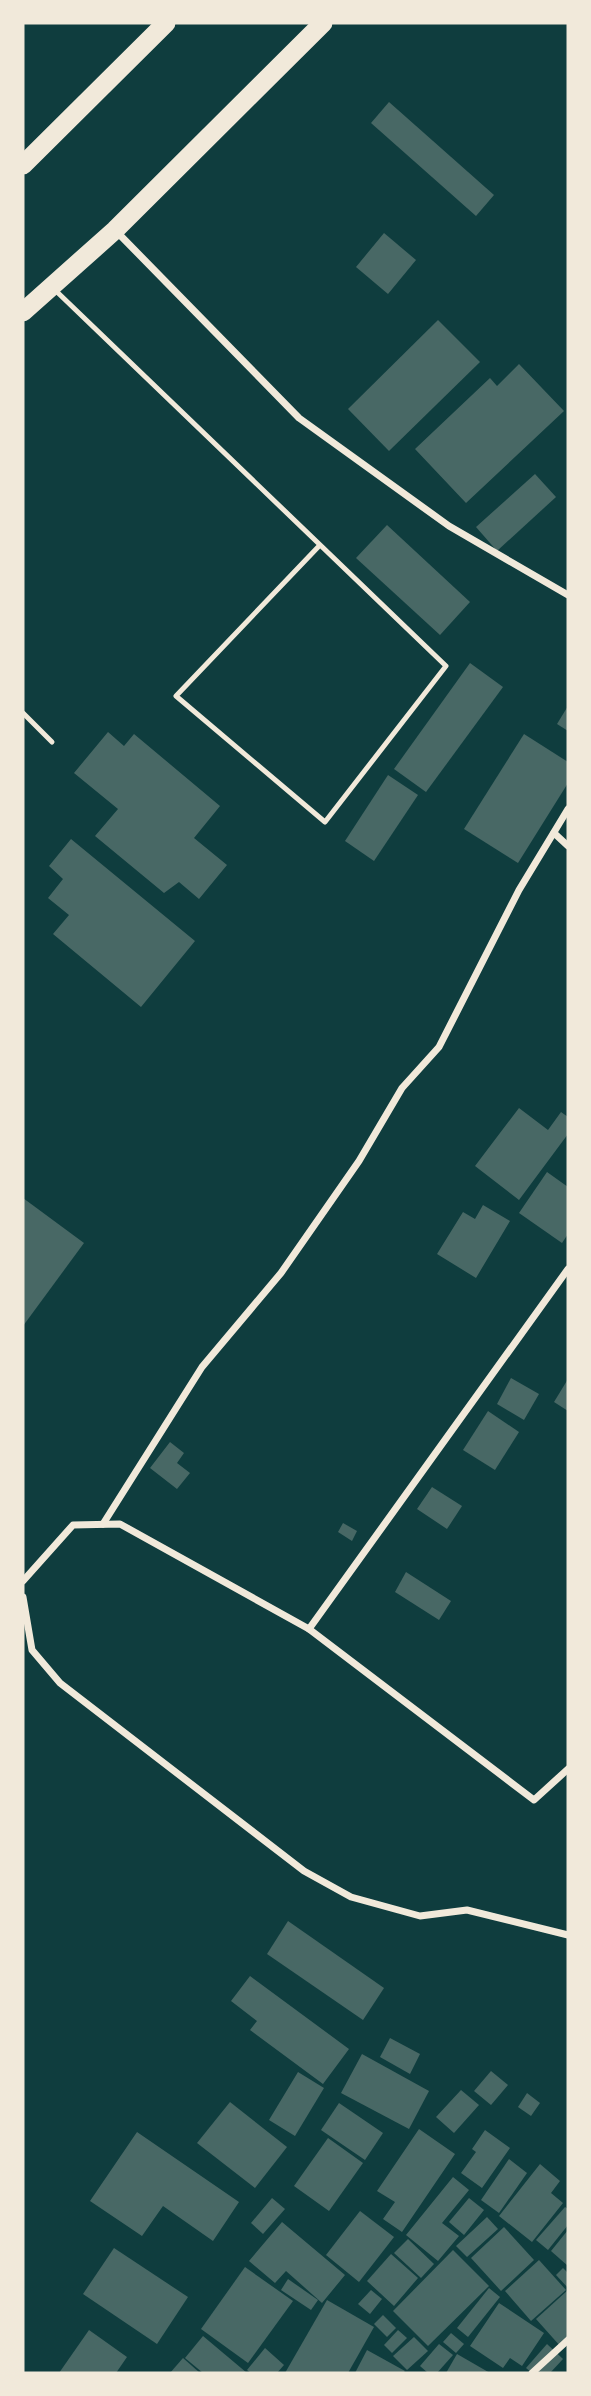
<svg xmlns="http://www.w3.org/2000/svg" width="591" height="2396" font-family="Montserrat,sans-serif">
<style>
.building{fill:#486865}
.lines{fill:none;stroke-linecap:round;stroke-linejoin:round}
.service{stroke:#f1e9da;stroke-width:5}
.minor{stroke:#f1e9da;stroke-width:7}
.trunk{stroke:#f1e9da;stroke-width:19}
</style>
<rect width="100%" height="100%" fill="#0f3d3e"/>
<g class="building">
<path d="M389,102L494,195L476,216L371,123Z"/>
<path d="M384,233L416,260L388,294L356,267Z"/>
<path d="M438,320L480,362L389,451L348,409Z"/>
<path d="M519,364L564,411L466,503L415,449L490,378L497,386Z"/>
<path d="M535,474L556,497L497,551L476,527Z"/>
<path d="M387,525L470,602L440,635L356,558Z"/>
<path d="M470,663L503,687L426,792L394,769Z"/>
<path d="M568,706V731L557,724Z"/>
<path d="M108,732L124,746L134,734L220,806L194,838L227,865L199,899L179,882L164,893L95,836L118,809L74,773Z"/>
<path d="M524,734L568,762V783L518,863L464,829Z"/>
<path d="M388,775L418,795L374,861L345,841Z"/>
<path d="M71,839L195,941L141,1007L53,934L69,915L48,898L63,879L49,866Z"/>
<path d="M519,1108L548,1130L561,1112L568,1117V1134L519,1200L475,1166Z"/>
<path d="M547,1172L568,1187V1234L562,1243L519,1213Z"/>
<path d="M23,1198L84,1243L23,1326Z"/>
<path d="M483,1205L510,1221L476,1278L437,1254L463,1212L475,1219Z"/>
<path d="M511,1378L539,1394L524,1420L497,1404Z"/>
<path d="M568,1379V1411L554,1402Z"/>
<path d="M488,1411L519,1432L495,1470L463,1450Z"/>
<path d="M170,1442L184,1453L177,1463L190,1473L177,1489L150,1468Z"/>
<path d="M432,1487L462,1506L447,1529L417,1509Z"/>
<path d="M343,1523L357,1531L352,1541L338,1532Z"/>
<path d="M406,1572L451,1601L439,1620L395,1592Z"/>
<path d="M288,1921L384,1988L363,2020L267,1954Z"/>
<path d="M250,1976L349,2049L323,2084L250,2030L257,2021L231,2001Z"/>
<path d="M390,2038L420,2054L410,2074L380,2057Z"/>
<path d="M362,2054L429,2091L409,2129L341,2093Z"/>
<path d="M491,2071L508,2085L491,2105L474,2091Z"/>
<path d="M298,2072L324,2088L295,2136L269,2120Z"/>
<path d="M461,2090L479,2105L454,2133L436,2117Z"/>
<path d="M527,2093L540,2103L531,2116L518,2107Z"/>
<path d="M230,2102L287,2147L255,2188L197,2143Z"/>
<path d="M339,2103L383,2133L365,2160L321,2130Z"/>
<path d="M419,2129L455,2154L402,2232L383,2219L395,2202L377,2191Z"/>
<path d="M485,2130L510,2148L482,2188L461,2173L476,2152L472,2149Z"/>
<path d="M137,2132L239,2202L213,2241L163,2206L142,2236L90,2201Z"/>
<path d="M328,2138L363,2163L329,2211L294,2186Z"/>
<path d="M509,2159L527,2173L499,2213L481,2200Z"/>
<path d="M540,2164L560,2181L551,2193L563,2203L532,2242L499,2216Z"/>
<path d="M453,2177L469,2190L442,2223L459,2236L438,2261L406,2235Z"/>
<path d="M272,2198L285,2209L263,2234L251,2223Z"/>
<path d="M469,2198L484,2210L464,2235L449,2222Z"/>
<path d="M565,2207L568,2209V2225L548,2250L536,2240Z"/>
<path d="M360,2211L394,2237L359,2282L326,2255Z"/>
<path d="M487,2217L498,2229L467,2257L456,2246Z"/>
<path d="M282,2222L345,2275L322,2303L286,2271L275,2283L249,2261Z"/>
<path d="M504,2227L534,2260L501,2291L471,2258Z"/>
<path d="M568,2230V2266L551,2251Z"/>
<path d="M408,2239L434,2264L421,2278L394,2253Z"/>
<path d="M114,2248L188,2297L157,2344L83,2294Z"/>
<path d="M453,2250L489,2286L428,2346L393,2311Z"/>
<path d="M391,2254L418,2278L394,2306L367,2281Z"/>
<path d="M539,2260L566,2290L531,2321L505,2291Z"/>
<path d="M245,2267L293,2301L248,2363L201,2329Z"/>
<path d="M563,2268L568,2273V2288L556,2275Z"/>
<path d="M288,2279L318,2300L311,2310L281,2290Z"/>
<path d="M489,2288L500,2297L468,2337L457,2328Z"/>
<path d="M371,2290L382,2299L370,2314L358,2304Z"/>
<path d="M568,2290V2340L561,2347L536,2319Z"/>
<path d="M327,2300L374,2327L348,2373H285Z"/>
<path d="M499,2303L544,2333L522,2366L510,2358L503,2368L470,2346Z"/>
<path d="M383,2315L396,2328L387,2337L374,2324Z"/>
<path d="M89,2330L127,2357L116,2373H59Z"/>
<path d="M398,2330L407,2338L392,2353L384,2345Z"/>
<path d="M451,2333L464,2344L456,2353L443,2342Z"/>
<path d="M203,2336L247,2373H203L185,2358Z"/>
<path d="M414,2337L428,2351L407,2370L393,2356Z"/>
<path d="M439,2344L453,2355L437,2373H428L420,2366Z"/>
<path d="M547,2344L563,2359L550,2373H532L526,2368Z"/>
<path d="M265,2348L284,2365L277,2373H251L247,2370Z"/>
<path d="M367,2350L405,2371L403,2373H355Z"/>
<path d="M457,2354L490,2373H446Z"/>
<path d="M183,2358L200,2373H170Z"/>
</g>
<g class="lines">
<g class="service">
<path d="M55,290L446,666L325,822L176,696L320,545"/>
<path d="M23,713L52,742"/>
</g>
<g class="minor">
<path d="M116,231L299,418L449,526L568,595"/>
<path d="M554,833L568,846"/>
<path d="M103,1524L202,1367L281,1273L359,1161L402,1088L439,1047L519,890L568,809"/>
<path d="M23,1581L73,1525L120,1524L309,1629L534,1800L568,1769"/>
<path d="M23,1597L32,1650L60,1683L304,1871L351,1897L420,1916L467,1910L568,1935"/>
<path d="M309,1629L568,1269"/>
<path d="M532,2373L568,2340"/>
</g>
<g class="trunk">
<path d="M23,165L166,23"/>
<path d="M23,312L115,230L323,23"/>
</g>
</g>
<rect width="591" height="2396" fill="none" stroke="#f1e9da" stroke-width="49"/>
</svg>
